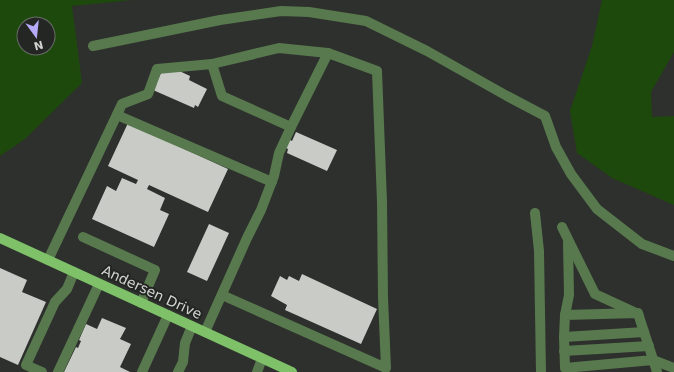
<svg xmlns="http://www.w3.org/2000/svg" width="674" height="372" font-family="'DejaVu Sans',sans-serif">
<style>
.green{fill:#1e490c;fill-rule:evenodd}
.building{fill:#c8cbc6}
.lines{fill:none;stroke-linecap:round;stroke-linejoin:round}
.minor{stroke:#58784e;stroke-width:10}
.major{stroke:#7ec169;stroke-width:10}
.labels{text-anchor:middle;stroke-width:4;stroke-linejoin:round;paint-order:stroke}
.street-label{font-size:14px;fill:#d2d4d1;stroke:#232622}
</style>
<rect width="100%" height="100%" fill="#2d302c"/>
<g class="green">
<path d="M0,0H132L72,6L82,83L25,139L0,156ZM24,24H48V48H24Z"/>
<path d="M602,0H674V52L651,92L652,117L674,116V205L612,178L577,153L570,111L592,46Z"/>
</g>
<g class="building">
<path d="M173,68L190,76L189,80L207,89L198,107L195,105L194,108L153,90L163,69Z"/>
<path d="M128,123L228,169L208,212L149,185L147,189L165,198L160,210L169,214L154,247L92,219L107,186L116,191L122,178L136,184L138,180L108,166Z"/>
<path d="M296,132L337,150L327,171L287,153L288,149L284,147L288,139L292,141Z"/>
<path d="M209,224L229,233L207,281L187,272Z"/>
<path d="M0,268L27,280L22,292L46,302L18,365L0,357Z"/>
<path d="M302,274L377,309L361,344L285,310L287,305L271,296L280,276L287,280L289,276L299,281Z"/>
<path d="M102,318L126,328L120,339L131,344L120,367L130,372H64L76,347L78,348L81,341L79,340L86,324L97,329Z"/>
</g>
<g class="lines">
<g class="minor">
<path d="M93,46L220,20L281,11L309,12L366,21L427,51L507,96L545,116L556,147L571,174L597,209L642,244L674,256"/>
<path d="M117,115L272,182"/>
<path d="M291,127L222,96L212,64L279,48L328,53"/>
<path d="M535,213L539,251L541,372"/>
<path d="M562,227L595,294L634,312"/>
<path d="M83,237L155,270L141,303"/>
<path d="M48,260L122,104L148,94L157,69L212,64"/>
<path d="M565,315L569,295L568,243"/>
<path d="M205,332L247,238L261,210L274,176L279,153L291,127L328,53L377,71L382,202L383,298L386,368L222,295"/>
<path d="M564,337L644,332"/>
<path d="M564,351L649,346"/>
<path d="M42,372L26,365L55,302L67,289L74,272"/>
<path d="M58,372L99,284"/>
<path d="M142,372L168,315"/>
<path d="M178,372L183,362L185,343L192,326"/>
<path d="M257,372L262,359"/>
<path d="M657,372C651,352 644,333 638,313L565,315L564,337L565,368L653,360L674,368"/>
</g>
<path class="major" d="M0,238L292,372"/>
</g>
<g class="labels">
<g class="street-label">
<text transform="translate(152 292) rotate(25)" y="5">Andersen Drive</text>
</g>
</g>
<g transform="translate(36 36) rotate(165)"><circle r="19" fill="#232622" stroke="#696c68"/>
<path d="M0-3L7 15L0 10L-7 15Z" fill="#b4acf9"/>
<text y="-6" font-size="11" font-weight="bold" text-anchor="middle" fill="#d2d4d1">N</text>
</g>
</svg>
